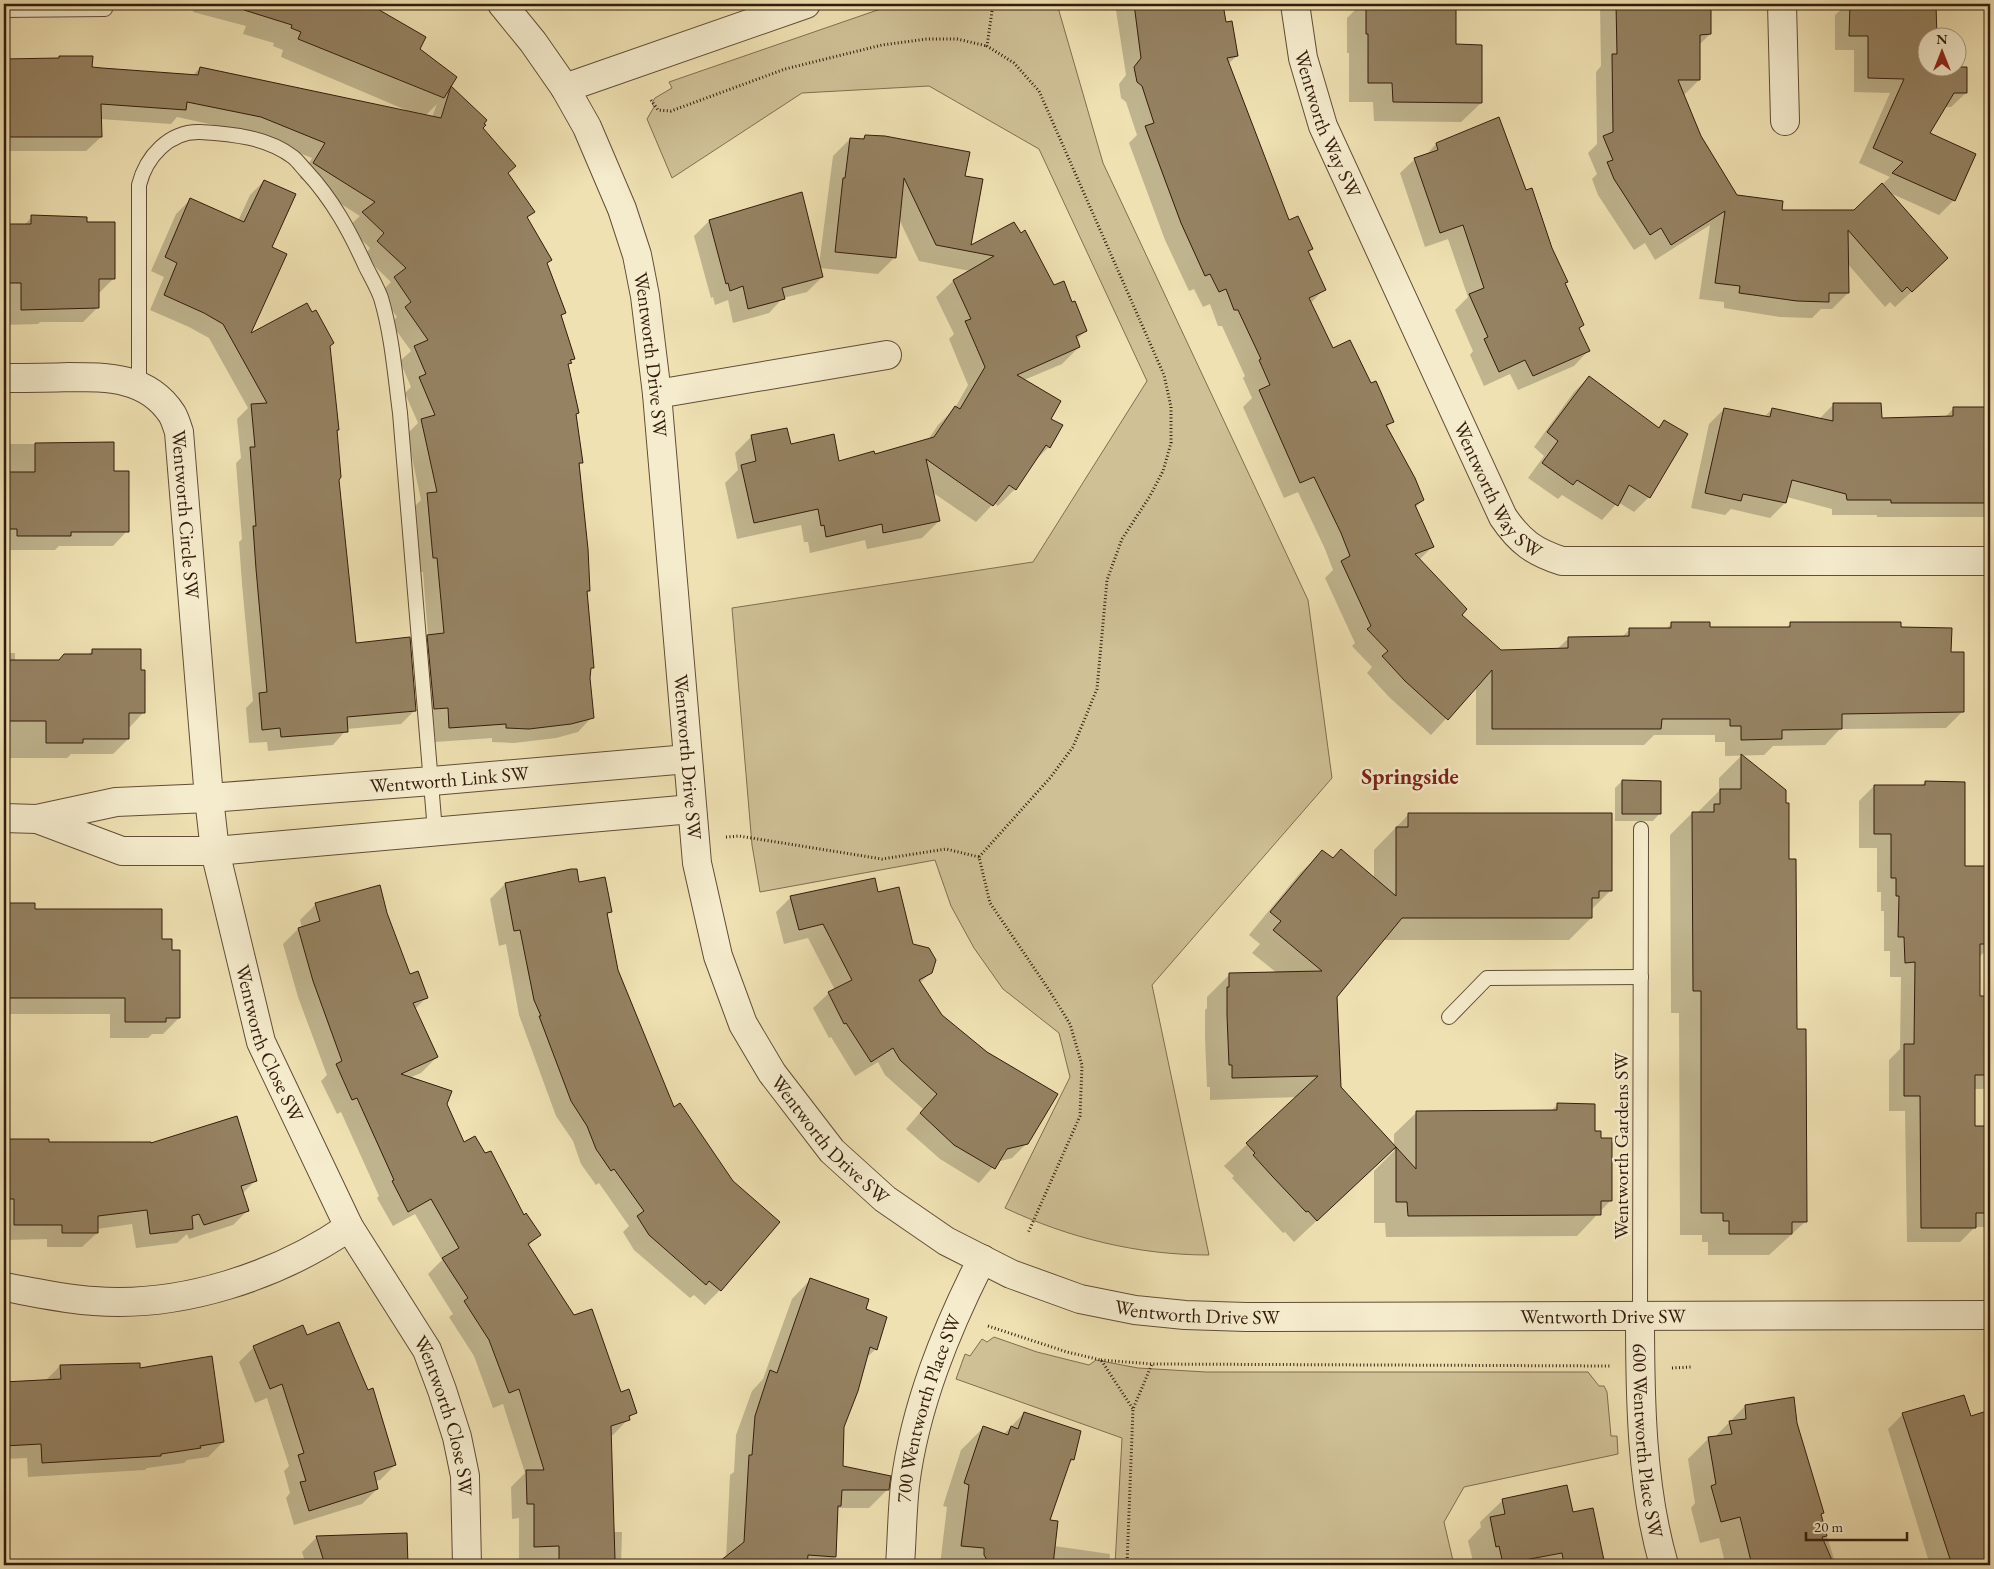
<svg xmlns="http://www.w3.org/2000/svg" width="1994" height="1569" font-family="'EB Garamond',serif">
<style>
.green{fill:#cfc096;stroke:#816e51}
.shadow{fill:#0003;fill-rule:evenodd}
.building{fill:#958262;stroke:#331c0c}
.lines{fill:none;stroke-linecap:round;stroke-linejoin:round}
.service-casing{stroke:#624d36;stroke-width:16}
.minor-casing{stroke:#624d36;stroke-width:30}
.tertiary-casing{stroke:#624d36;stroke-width:30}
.path{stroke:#331c0c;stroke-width:3;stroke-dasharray:1 2.5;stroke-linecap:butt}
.service{stroke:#f5eccd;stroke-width:14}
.minor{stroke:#f5eccd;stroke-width:28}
.tertiary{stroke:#f5eccd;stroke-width:28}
.labels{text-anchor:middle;stroke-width:5;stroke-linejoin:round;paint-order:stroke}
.street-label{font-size:20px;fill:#331c0c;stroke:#f5eccd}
.quarter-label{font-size:22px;font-weight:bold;fill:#7a1f14;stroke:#f5eccd}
</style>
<rect width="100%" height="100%" fill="#efe1b2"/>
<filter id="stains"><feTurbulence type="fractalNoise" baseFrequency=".004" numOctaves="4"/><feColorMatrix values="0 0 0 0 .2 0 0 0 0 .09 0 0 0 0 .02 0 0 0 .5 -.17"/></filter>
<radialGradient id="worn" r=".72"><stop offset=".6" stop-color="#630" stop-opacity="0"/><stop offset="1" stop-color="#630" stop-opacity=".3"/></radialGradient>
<g class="green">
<path d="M895,4H1057L1103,163L1308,600L1332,778L1152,985L1209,1255C1137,1255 1069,1238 1005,1208L1070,1077L1059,1033L1003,989L974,948L951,906L935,860L760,892L752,845L732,608L1033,562L1147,381L1039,149L929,86L802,93L672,178L647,119L654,107L652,103L655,98L672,88L669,82Z"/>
<path d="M994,1337L1037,1352L1089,1365L1096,1360L1138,1368L1206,1372H1588L1599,1386H1604L1607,1392L1611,1436H1617L1618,1454L1464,1487L1444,1522L1454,1565H1115L1122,1438L956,1379L965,1354L970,1356L982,1339L987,1342Z"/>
</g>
<g class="shadow">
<path d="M173,4H379L377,10L418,50L448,92L451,88L482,128L507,174L533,212L526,219L565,313L560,317L574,358L567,366L578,412L575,415L582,462L578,466L588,590L586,592L592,667L589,670L592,717L578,732L556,738L514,743L492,742V738L435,742L433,722L419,723L413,651L428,636L423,572H419L413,508L421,500L407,434L418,423L405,393L411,387L400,361L411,351L391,323L397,317L380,293L391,282L364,256L370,248L348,227L360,216L300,178L312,158L246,132L177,117L171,124L100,119L101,137L86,151H4V60H31L91,68L192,76L200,68L413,113L281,57L283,50L273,46L274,43L243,34L246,26L193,12L194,7ZM437,104L432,117L425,116Z"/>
<path d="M1115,4H1222L1225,24L1237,56L1228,64L1288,221L1312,249L1308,253L1324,289L1310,304L1333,350L1370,385L1392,422L1386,428L1423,500L1415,508L1432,547L1419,560L1460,615L1500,652L1556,650L1569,638L1622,637L1630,629H1666L1672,623L1709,628H1786L1791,623L1900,628L1950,653L1962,712L1946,728L1840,729L1825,745L1773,746L1764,755L1725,756V742H1715V735H1654L1644,745H1476V686L1431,735L1389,697L1367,673L1372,667L1352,646L1355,643L1325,578L1333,570L1325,549L1298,492L1284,498L1243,407L1252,398L1243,378L1245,376L1222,326H1218L1210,304L1203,307L1194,289L1189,291L1165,240L1129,143L1137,135L1126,102L1121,98L1119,84L1126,75Z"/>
<path d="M1361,4H1455V45L1481,103L1461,122L1374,121L1373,102H1349V53H1347V18Z"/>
<path d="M1600,4H1710V34L1699,45V80L1683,96L1700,136L1737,196L1781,211H1854L1890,177L1859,163L1890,93L1854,92V50H1835V15L1847,4H1935V38H1926V68H1956L1966,93L1951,107H1944L1928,133L1954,200L1939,215L1888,192L1931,274L1895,307L1890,302L1885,307L1847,263L1848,293L1832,309H1821L1812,318L1780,317L1724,308V302L1699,299L1710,225L1655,260L1645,243L1634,250L1598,195L1592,179L1597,174L1588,153L1597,144L1596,72L1601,66Z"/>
<path d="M1499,119L1526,192L1567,282L1564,285L1583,325L1579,329L1588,351L1574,366L1518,390L1510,374L1484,386L1470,355L1473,351L1455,310L1468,297L1448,239L1425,247L1400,173L1415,159L1426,155L1436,144Z"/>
<path d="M865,136L964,177L969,248L1014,224L1054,286L1072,304L1086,331L1076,340L1079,347L1062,364L1024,380L1049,419L1061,425L1049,447L1031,464L1015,489L998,506L994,503L976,522L932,492L939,521L922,538L867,549L865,540L810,553L808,542H804L801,525L737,539L725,483L738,470L735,453L752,436L790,445L838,463L874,455L928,440L938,425L955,408L968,385L949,339L954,334L936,297L953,281L970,271L919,261L899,219L895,257L878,274L820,268L822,277L807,292L783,298L769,313L733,323L728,300L715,305L713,297L711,298L694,236L709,221L801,194L819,265L833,156L850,139L861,140Z"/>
<path d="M264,181L270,248L248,336L329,347L338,430L336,432L337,480L354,644L415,710L401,724L347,729L333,745L268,751L267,742L249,743L246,708L253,701L242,584L239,542L242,539L236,463L241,458L237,419L248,408L209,338L189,327L150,310L164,277L151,271L176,214L190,200L238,221L250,195Z"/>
<path d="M32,217L85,223L114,278L99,293L98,307L83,322H40L38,324L4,325V225H24Z"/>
<path d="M1589,377L1658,428L1664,421L1649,497L1634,512L1618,502L1602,520L1562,495L1558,499L1528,478L1544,456L1534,447L1574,392Z"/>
<path d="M1833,405L1880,419L1945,417L1954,408L1985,421H1990V517H1877V515H1832V509L1787,497L1785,503L1770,518L1731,509L1725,515L1691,508L1709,424L1724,409L1764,417L1772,409L1819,419Z"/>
<path d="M4,444H113V472L127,531L113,546H59L55,550H4Z"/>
<path d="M93,650L140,672L143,713L128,729V739L113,754H71L67,758H4V653H15V662H58L88,655Z"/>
<path d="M1741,756L1784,790L1805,1222L1769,1255H1708V1242H1702V1235H1680L1679,1013H1671L1670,835L1692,813L1698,812L1719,791V778Z"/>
<path d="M1622,781L1660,813L1653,821H1615V788Z"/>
<path d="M1925,782L1964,867L1987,910H1990V947L1978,958L1979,998H1990V1082L1983,1089H1973V1128H1990V1225L1988,1227H1975L1960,1242H1907L1905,1111H1889V1060L1900,1049L1901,977H1890V951H1884V911H1881V892H1877V848H1859V801L1874,786H1921Z"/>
<path d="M1408,815L1611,890L1591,910V918L1569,940H1382L1336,997L1340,1088L1372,1169L1294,1242L1285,1232L1283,1233L1232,1178L1234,1176L1224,1166L1297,1097L1210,1100V1087H1207L1205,1038V1010L1207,1008V997L1229,975L1277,973L1252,953L1260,944L1249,935L1300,873L1323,851L1332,859L1374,879V850Z"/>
<path d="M505,884H578L611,911L606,916L617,970L720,1290L705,1305L694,1295L690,1298L634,1250L623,1232L629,1226L599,1183L596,1185L581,1164L573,1141L556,1116L519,1015L506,944L499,946L490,899Z"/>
<path d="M878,893L931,972L920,983L1027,1143L1012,1158L997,1162L979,1183L940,1159L906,1129L923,1109L885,1075L878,1062L855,1076L831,1037L829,1038L813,1008L828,994L835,990L808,938L784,944L776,912L791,897Z"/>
<path d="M4,904H34V910L161,941L179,1018L163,1034H152L148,1038H110V1014H4Z"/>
<path d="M316,904L386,914L409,976L427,997L414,1010L437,1057L421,1073L409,1078L446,1104L464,1144L539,1235L528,1246L620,1393L635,1412L613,1435L610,1436L614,1532H622L621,1565H519V1518L512,1519L511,1487L525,1473L503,1404L493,1408L474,1356L449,1317L453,1314L428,1274L442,1260L415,1214L393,1226L377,1198L379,1196L341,1112L337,1114L321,1081L327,1075L298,997L283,944L298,929L302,928L300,920Z"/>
<path d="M1558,1104L1594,1133L1611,1200L1577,1236L1386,1237L1385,1223H1374V1171L1394,1151V1134L1417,1112L1551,1111Z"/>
<path d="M4,1141L149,1143L255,1181L242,1194L248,1210L233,1225L189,1239L187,1234L177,1243L136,1248L132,1224L97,1229V1233L82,1247H47V1239L4,1240Z"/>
<path d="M810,1280L864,1310L876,1349L865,1359L842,1427V1468L888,1489L869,1508H837L835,1557L827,1565H721L726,1560L730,1475L734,1472L736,1435L752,1391L763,1379L792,1299Z"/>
<path d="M307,1336L367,1391L395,1465L380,1480L375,1481L377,1489L362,1504L294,1525L286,1498L290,1493L284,1471L289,1466L267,1398L255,1403L239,1362L254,1347Z"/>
<path d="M60,1366L139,1369L223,1442L208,1457L187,1460L184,1463L147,1468L145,1470L28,1477L27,1458L4,1459V1381V1384L45,1381Z"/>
<path d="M1745,1406L1796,1423L1822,1513L1820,1515L1836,1565H1729L1728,1562L1725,1563L1719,1538L1700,1543L1691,1508L1695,1503L1688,1459L1709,1438H1714Z"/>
<path d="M1990,1412V1565H1930L1888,1429L1903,1414L1970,1418Z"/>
<path d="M1024,1413L1079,1432L1073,1460L1067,1465L1048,1521L1054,1546L1110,1554L1109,1565H940L947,1507L943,1506L961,1450L983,1428L1003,1435Z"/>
<path d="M1503,1500L1572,1514L1592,1509L1604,1565H1474L1468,1541L1481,1527L1480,1522Z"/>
<path d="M406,1534L407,1565H306L302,1552L317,1537Z"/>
</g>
<g class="building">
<path d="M245,4H369L426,37L420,49L457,77L444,98L298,39L301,32L291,28L292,25L244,10Z"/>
<path d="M1134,4H1223L1226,22L1232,21L1238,56L1227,58L1289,220L1298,216L1313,249L1308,251L1326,290L1309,298L1333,348L1350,340L1371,383L1376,381L1394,422L1386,425L1415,478L1424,500L1415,505L1434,547L1415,554L1467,609L1462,615L1501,650L1568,648V637L1629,636V628H1671V622H1710V627H1790V622H1901V627L1952,628L1951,652H1964V712L1842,714V729L1782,730V739L1741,740V726H1730V719H1662L1661,729H1492V670L1448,720L1405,681L1382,656L1388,651L1367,629L1371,626L1341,561L1350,556L1341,533L1314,477L1300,483L1259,390L1270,385L1259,360L1261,359L1238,310H1234L1226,289L1219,292L1210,274L1205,276L1181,223L1145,126L1154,123L1142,86L1137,82L1134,67L1141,58Z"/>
<path d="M1366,4H1456V44L1482,45V103L1393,102L1392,83H1368V34H1366Z"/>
<path d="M1616,4H1711V34L1700,35V80H1678L1701,136L1737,195L1783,201L1782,210H1854L1882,183L1948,258L1912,292L1907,287L1902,292L1848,230L1849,293H1829V302L1797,301L1739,293L1740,286L1715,283L1725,211L1671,245L1661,228L1650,235L1614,179L1607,162L1613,160L1603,136L1613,132L1612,54H1617Z"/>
<path d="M1850,4H1936L1937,38H1926V68H1956V62H1959V67H1967V93H1954L1930,133L1976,154L1955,201L1892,173L1903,162L1873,148L1904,79L1868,78V36H1849Z"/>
<path d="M59,56H93L92,67L102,68L198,75L200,67L441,118L451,86L487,120L484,124L486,125L483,128L516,166L508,173L535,212L527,217L552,260L547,263L566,313L561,315L575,359L570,360L572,363L568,364L579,413L576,414L583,463H579L588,549L590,591H587L594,668H591L590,678L594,718L571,724L529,729L506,728V724L449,728L448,708L434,709L427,635L444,633L437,558H433L427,493L437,492L421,419L435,415L419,377L426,374L414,346L428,340L405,307L411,302L394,277L406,268L377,241L384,233L362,212L375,202L313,163L325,143L261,117L187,102L186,110L101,104L102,137H4V59L59,58Z"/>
<path d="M1499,117L1526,190L1532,188L1552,248L1568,282L1565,283L1584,325L1579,328L1590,351L1533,376L1525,360L1499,372L1484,339L1488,337L1469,294L1484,288L1463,225L1440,233L1414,158L1438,150L1436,143Z"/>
<path d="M865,135L885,136L970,152L965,176L983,179L971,245L1014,222L1021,233L1025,230L1054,285L1064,281L1072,302L1075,301L1087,331L1076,336L1080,347L1017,375L1061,401L1051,419L1063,425L1050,448L1046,445L1016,490L1009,485L993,506L926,459L940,521L883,533L882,524L826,537L824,525L821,526L818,509L754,523L741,465L756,461L751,435L787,428L791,444L834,434L839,461L874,451L875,454L934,437L955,406L960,409L985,367L965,321L971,319L953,280L994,256L936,245L904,178L896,258L835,252L843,178H845L850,138L864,139Z"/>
<path d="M264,180L296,194L272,247L287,254L251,333L307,303L312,312L316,310L334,343L330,346L339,430H337L341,477L339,480L356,643L410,637L416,711L347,717L348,732L281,737L280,728L262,730L259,693L267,692L256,569L253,526H256L250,447H255L251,404L267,403L223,324L204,313L164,295L177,263L165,257L190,198L244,222Z"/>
<path d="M802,192L823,277L782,288L785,299L748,309L743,286L730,291L728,283L726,284L709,220Z"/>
<path d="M31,215L87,217V222H115V279H99V308L21,310V283H8L6,277V224H31Z"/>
<path d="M1589,376L1659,428L1664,420L1688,434L1650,498L1629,485L1618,506L1577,480L1573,485L1542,463L1558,441L1547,432Z"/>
<path d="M1833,403H1881L1882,418L1953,416V407H1987L1986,420H1990V503H1891V500H1847L1846,494L1792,480L1786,503L1743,494L1741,501L1705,493L1724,408L1770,417L1772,408L1833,421Z"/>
<path d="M114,442V471H129V532H71V536H17V529H4V472H35V443Z"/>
<path d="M92,649H141V670H145V713H129V739H83V743H46V721H4V660H59L64,654H92Z"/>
<path d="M1741,754L1786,790V803H1789V859H1796L1797,1029H1806L1807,1222H1792V1234H1729V1221H1723V1213H1701V991H1693L1692,812H1714V804H1720V789H1741Z"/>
<path d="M1622,780L1661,781V814H1622Z"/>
<path d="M1925,781L1965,782V866H1988L1990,944H1980V996H1990V1075H1975V1126H1990V1213H1976V1228H1921L1920,1096H1904V1044H1914L1915,962L1905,963L1904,937H1898L1899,896H1896V878H1891V834H1874V785H1925Z"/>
<path d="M1408,813H1612V891H1599V898H1592V918H1402L1337,997L1341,1087L1396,1147L1317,1221L1308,1211L1306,1212L1272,1176L1253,1155L1255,1153L1246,1143L1318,1076L1232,1078V1065H1229L1227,1015V987H1229V973L1322,971L1273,930L1281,921L1270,912L1322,850L1333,858L1341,849L1396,896V827H1408Z"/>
<path d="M571,869H577L579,882L605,877L612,912L607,913L618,970L674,1107L680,1103L733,1181L780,1222L721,1291L709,1281L706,1285L649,1235L637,1216L644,1211L614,1169L611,1171L596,1149L587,1126L571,1101L539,1016H541L534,1000L520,930L514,931L505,883Z"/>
<path d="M875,878L878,892L899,887L913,944L929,948L936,960L932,973L919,980L942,1015L987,1052L1058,1094L1028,1144L1007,1149L995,1169L954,1145L920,1113L937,1094L900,1060L893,1048L871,1062L846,1023L844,1024L828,992L852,980L823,924L799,930L790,896Z"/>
<path d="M380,885L387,913L410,974L418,971L428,998L413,1003L438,1057L401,1074L452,1091L447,1104L464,1142L475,1136L485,1153L491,1151L524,1215L526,1213L541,1235L528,1244L574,1315L592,1309L621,1392L629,1389L637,1413L629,1416L630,1420L611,1426L615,1560L559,1561V1546L534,1547V1504H527L526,1470H544L519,1389L509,1393L489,1340L464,1301L468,1298L442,1258L459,1248L431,1199L408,1212L392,1181L394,1180L357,1098L352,1100L336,1064L342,1061L313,981L298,928L320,921L315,903Z"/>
<path d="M4,903H35V909H162V939H172V950H180V1018H166V1022H125V998H4Z"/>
<path d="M1557,1103L1595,1104V1131H1601V1138H1612V1201H1601V1215L1408,1216L1407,1202H1396V1147L1416,1169V1111L1557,1110Z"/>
<path d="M237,1116L257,1181L241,1186L249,1211L204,1225L199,1214L192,1216L193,1229L150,1234L147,1210L98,1216V1233H62V1225H14V1199H6V1191H4V1139H49V1142H151V1143Z"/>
<path d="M810,1278L869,1299L866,1309L887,1317L877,1350L870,1347L858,1391L844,1427L843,1466L891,1476L889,1490H842L841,1506H838L836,1557L808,1555L807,1565H715L744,1542L749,1455H752L755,1416L770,1370L777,1373Z"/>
<path d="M339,1322L368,1390L373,1388L396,1465L374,1472L378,1489L309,1511L300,1482L306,1481L298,1455L304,1453L282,1384L270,1389L253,1346L303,1325L307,1335Z"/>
<path d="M212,1356L224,1442L200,1446L201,1448L161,1454V1456L42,1463L41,1444L4,1446V1382L61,1379L60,1365L140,1363V1368Z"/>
<path d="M1964,1395L1971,1416L1990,1410V1565H1952L1902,1413Z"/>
<path d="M1794,1397L1797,1423L1824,1513L1821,1514L1827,1536L1822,1537L1834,1565H1752L1740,1517L1721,1522L1711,1486L1716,1484L1708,1437L1732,1434L1729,1421L1746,1419L1745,1405Z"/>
<path d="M1024,1412L1081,1431L1074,1460L1071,1459L1050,1520L1058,1521L1053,1565H990L984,1555V1548L961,1546L969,1485L964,1483L983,1426L1008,1435L1011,1426L1018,1429Z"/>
<path d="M1567,1485L1573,1512L1593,1508L1605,1565H1564L1562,1553L1503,1564L1499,1546L1496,1547L1490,1517L1505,1514L1502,1499Z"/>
<path d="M407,1533L408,1565H325L316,1536Z"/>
</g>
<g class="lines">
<defs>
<g id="service">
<path d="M4,10L105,9"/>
<path d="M139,386V185C146,157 169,131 200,132C232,134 267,137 293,157C298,161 302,167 306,171C333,200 350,232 366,267C371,277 377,287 381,298C392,335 395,375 400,413L435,831"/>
<path d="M1449,1017L1487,978L1641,977"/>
<path d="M1640,1316L1641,829"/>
</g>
<g id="minor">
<path id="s1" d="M1295,4L1303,58L1323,126L1503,517C1520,542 1534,552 1562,561H1990"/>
<path d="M1782,4L1785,121"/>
<path d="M565,88L806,4"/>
<path id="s2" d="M4,378C25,378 47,378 69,377C108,377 148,377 172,414C175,419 177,426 179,432L209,798L215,851L261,1042L349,1227L427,1350L442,1390L457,1437L465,1476L467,1565"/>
<path d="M657,394L887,355"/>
<path id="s3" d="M4,818L37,819L116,802L209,798L432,781L688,759"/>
<path d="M37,819L122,851H215L692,809"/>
<path d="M4,1287C34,1292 63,1299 94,1301C181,1308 278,1276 349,1227"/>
<path id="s4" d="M1640,1316C1640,1397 1641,1486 1664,1565"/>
<path id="s5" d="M900,1565C902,1539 902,1512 905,1485C915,1406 946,1330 982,1259"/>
</g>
<g id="tertiary">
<path id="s6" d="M502,4L533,42L565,88L587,127L622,209L637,255L645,296L657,394L697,863L718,956L743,1024L772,1073L832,1151L885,1199L946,1241L1011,1274L1080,1299L1135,1310L1185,1315L1246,1317L1990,1315"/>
</g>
</defs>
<use href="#service" class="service-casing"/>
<use href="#minor" class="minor-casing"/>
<use href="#tertiary" class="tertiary-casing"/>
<g class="path">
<path d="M993,4L987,46L1014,63L1039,91L1164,375L1171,407V443L1163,471L1150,496L1122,539L1107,580L1097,689L1073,747L1050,778L979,857L990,903L1049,990L1070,1024L1082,1065L1080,1116L1028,1233"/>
<path d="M651,100L658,110L671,111L785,69L882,45L927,39H957L987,46"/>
<path d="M726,837L739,836L882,859L946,849L979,857"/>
<path d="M988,1326L1067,1352L1101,1360L1133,1409"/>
<path d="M1101,1360L1152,1364L1611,1366"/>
<path d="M1672,1368L1691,1367"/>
<path d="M1127,1565L1133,1409L1152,1364"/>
</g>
<use href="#service" class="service"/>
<use href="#minor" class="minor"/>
<use href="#tertiary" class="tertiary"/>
</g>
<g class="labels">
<g class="street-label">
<text dy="7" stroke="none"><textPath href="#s1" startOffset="125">Wentworth Way SW</textPath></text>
<text dy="7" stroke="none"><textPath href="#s6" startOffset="388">Wentworth Drive SW</textPath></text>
<text dy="7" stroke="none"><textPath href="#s1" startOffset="530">Wentworth Way SW</textPath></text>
<text dy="7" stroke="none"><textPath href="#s2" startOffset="282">Wentworth Circle SW</textPath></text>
<text dy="7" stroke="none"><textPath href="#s6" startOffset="792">Wentworth Drive SW</textPath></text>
<text dy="7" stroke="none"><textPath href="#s3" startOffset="448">Wentworth Link SW</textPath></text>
<text dy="7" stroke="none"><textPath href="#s2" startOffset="820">Wentworth Close SW</textPath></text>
<text dy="7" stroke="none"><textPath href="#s6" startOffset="1212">Wentworth Drive SW</textPath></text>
<text transform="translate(1621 1146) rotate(-90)" y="7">Wentworth Gardens SW</text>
<text dy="7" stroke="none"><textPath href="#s6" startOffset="1632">Wentworth Drive SW</textPath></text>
<text dy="7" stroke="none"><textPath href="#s6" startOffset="2038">Wentworth Drive SW</textPath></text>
<text dy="7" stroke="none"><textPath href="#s5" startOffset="160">700 Wentworth Place SW</textPath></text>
<text dy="7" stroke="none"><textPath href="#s2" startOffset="1235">Wentworth Close SW</textPath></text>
<text dy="7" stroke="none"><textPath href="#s4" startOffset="125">600 Wentworth Place SW</textPath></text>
</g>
<g class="quarter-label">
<text x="1410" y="784">Springside</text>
</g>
</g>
<rect width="1994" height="1569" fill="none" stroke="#efe1b2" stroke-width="20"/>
<rect x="5" y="5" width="1984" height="1559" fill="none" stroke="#331c0c" stroke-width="2.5"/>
<rect x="10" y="10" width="1974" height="1549" fill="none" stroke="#331c0c"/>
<g transform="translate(1942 52)"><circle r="24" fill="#f5eccd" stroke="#a79980"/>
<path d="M0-4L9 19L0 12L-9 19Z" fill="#8f2418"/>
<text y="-8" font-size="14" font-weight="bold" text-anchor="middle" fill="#331c0c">N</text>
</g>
<path d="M1806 1532v8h101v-8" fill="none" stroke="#331c0c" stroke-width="2.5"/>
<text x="1814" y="1532" font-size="15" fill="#331c0c" stroke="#f5eccd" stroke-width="4" paint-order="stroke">20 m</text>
<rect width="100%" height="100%" filter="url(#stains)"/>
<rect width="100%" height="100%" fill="url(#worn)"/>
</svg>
